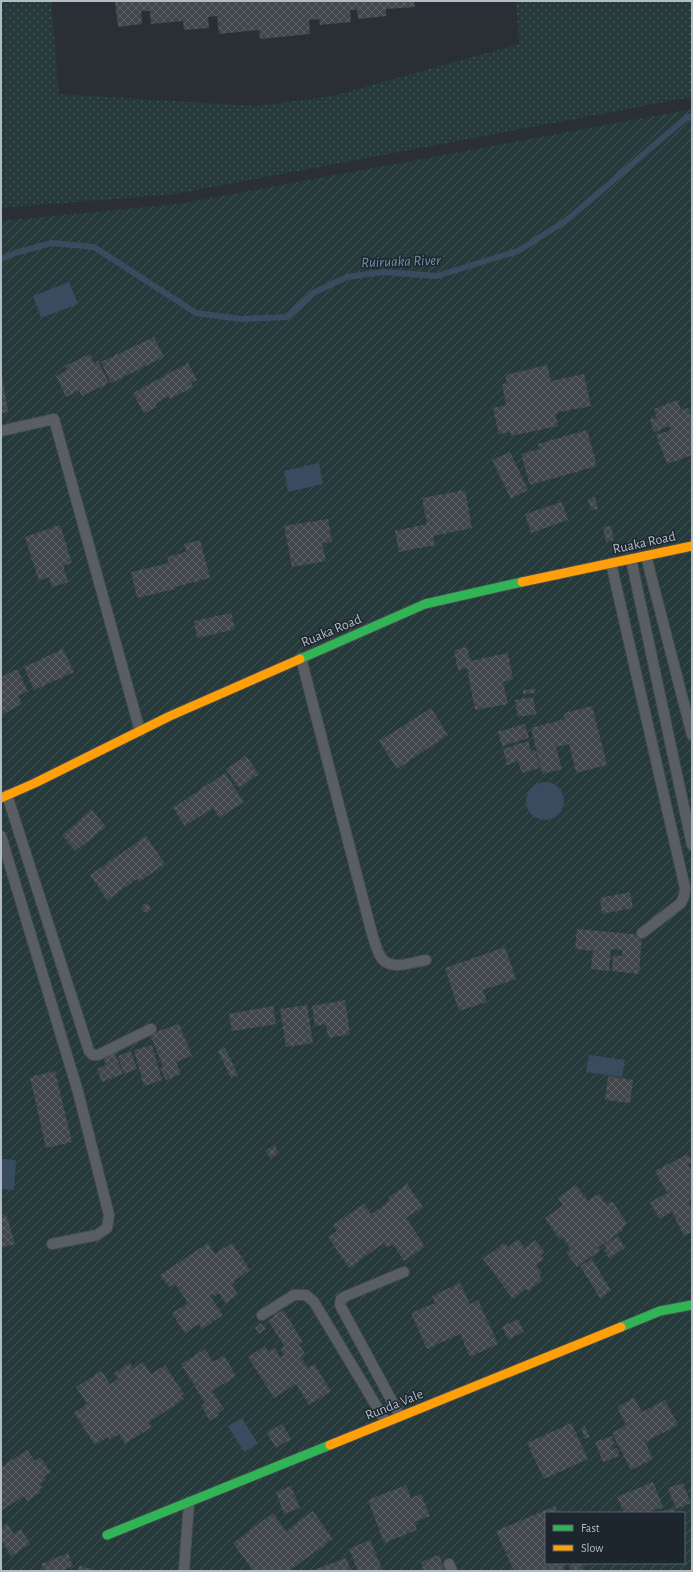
<svg xmlns="http://www.w3.org/2000/svg" width="693" height="1572" font-family="'Alegreya Sans',sans-serif">
<style>
.grass{fill:url(#grass-dots)}
.garden{fill:url(#garden-furrows);fill-rule:evenodd}
.water{fill:#394b5e}
.lines{fill:none;stroke-linecap:round;stroke-linejoin:round}
.stream{stroke:#394b5e;stroke-width:6}
.building{fill:url(#building-cross-hatch)}
.lane-casing{stroke:#474b50;stroke-width:12}
.fast-casing{stroke:#474b50;stroke-width:11}
.slow-casing{stroke:#474b50;stroke-width:11}
.lane{stroke:#595e63;stroke-width:10}
.fast{stroke:#30b455;stroke-width:9}
.slow{stroke:#ff9f0a;stroke-width:9}
.labels{text-anchor:middle;stroke-width:3;stroke-linejoin:round;paint-order:stroke}
.street-label{font-size:14px;fill:#b3bcc6;stroke:#1d262f}
.water-label{font-size:15px;font-style:italic;fill:#768ea7;stroke:#1d262f}
</style>
<defs>
<pattern id="grass-dots" width="8" height="8" patternUnits="userSpaceOnUse"><rect width="8" height="8" fill="#273a3b"/><path d="M2 2h.1M6 6h.1" fill="none" stroke="#445556" stroke-width="1.8" stroke-linecap="round"/></pattern>
<pattern id="garden-furrows" width="10" height="10" patternUnits="userSpaceOnUse"><rect width="10" height="10" fill="#273a3b"/><path d="M-1 1l2-2M0 10L10 0M9 11l2-2" fill="none" stroke="#445556"/></pattern>
<pattern id="building-cross-hatch" width="8" height="8" patternUnits="userSpaceOnUse"><rect width="8" height="8" fill="#41464b"/><path d="M0 0l8 8M0 8l8-8" fill="none" stroke="#5a5f63"/></pattern>
</defs>
<rect width="100%" height="100%" fill="#292f35"/>
<path class="grass" d="M1,1H51L59,94L258,106L333,96L519,44L516,1H692V97L175,194L1,208Z"/>
<path class="garden" d="M692,109V1571H1V221L178,204ZM546,1513H684V1563H546Z"/>
<g class="water">
<path d="M69,282L78,304L41,318L33,296Z"/>
<path d="M319,463L323,484L288,492L284,471Z"/>
<circle cx="545" cy="801" r="19"/>
<path d="M589,1055L625,1060L622,1077L586,1072Z"/>
<path d="M1,1159L16,1160L14,1190L1,1189Z"/>
<path d="M242,1418L258,1444L244,1452L228,1426Z"/>
</g>
<g class="lines">
<path class="stream" d="M1,259L15,253L52,243L94,247L196,313L241,319L287,317L313,293L347,277L383,272L437,276L518,251L567,220L687,117H692"/>
</g>
<g class="building">
<path d="M115,1H414L415,7L386,9V16L358,19L357,10H350L351,22L320,25L319,19L309,20L310,34L260,39L259,30L219,34L217,16L208,17L209,28L184,30L183,21L151,24L150,11H141L142,24L118,27Z"/>
<path d="M154,337L164,357L111,383L101,362Z"/>
<path d="M90,354L94,363L98,361L109,383L82,396L79,390L66,397L56,376L67,370L65,366Z"/>
<path d="M188,363L197,380L191,383L193,387L170,399L168,396L155,404L157,407L144,413L133,393Z"/>
<path d="M547,365L551,381L584,374L591,406L555,413L558,426L511,436L510,432L499,434L493,408L506,405L502,384L507,383L505,375Z"/>
<path d="M1,370L8,412L1,413Z"/>
<path d="M677,400L681,410L688,408L692,419V455L667,464L656,435L671,430L669,426L654,432L650,420L657,417L654,409Z"/>
<path d="M587,430L597,466L530,485L521,454L539,449L538,444Z"/>
<path d="M510,452L528,490L511,499L492,460Z"/>
<path d="M465,490L472,528L433,536L435,545L399,552L395,531L427,524L422,498Z"/>
<path d="M595,497L598,509L591,510L588,499Z"/>
<path d="M562,502L568,520L531,533L525,514Z"/>
<path d="M328,519L332,542L322,543L326,561L292,567L284,526Z"/>
<path d="M60,525L72,563L63,566L68,582L52,587L49,577L39,581L25,537Z"/>
<path d="M611,526L614,540L606,542L603,527Z"/>
<path d="M200,540L210,578L175,587V589L137,598L131,572L169,563L167,557L186,552L184,544Z"/>
<path d="M231,613L235,629L197,638L194,621Z"/>
<path d="M467,647L470,661L508,653L513,679L503,682L508,704L475,710L467,668L458,670L454,650Z"/>
<path d="M63,649L74,672L34,690L24,667Z"/>
<path d="M17,669L28,691L18,696L22,704L1,715V677Z"/>
<path d="M535,689V693L523,694V690Z"/>
<path d="M533,697L536,714L518,717L515,700Z"/>
<path d="M592,706L607,765L576,773L569,744L556,747L562,769L542,774L531,728L565,719L564,713Z"/>
<path d="M431,708L448,735L397,769L379,741Z"/>
<path d="M525,724L529,738L502,746L498,732Z"/>
<path d="M528,741L531,751L535,750L540,768L522,773L518,761L507,765L503,749Z"/>
<path d="M246,756L259,774L239,788L226,769Z"/>
<path d="M225,773L244,802L219,818L213,808L185,826L173,808Z"/>
<path d="M92,810L106,827L75,851L62,835Z"/>
<path d="M146,836L165,864L139,882L137,879L107,900L90,875Z"/>
<path d="M630,892L633,908L602,914L600,898Z"/>
<circle cx="146" cy="908" r="4"/>
<path d="M577,929L642,935L639,974L612,971L613,955L622,956V950L611,949L609,971L591,969L593,951L575,949Z"/>
<path d="M505,947L516,979L483,990L487,1002L459,1011L445,968Z"/>
<path d="M345,1000L350,1034L328,1038L326,1024L315,1026L312,1006Z"/>
<path d="M307,1005L313,1043L286,1047L280,1009Z"/>
<path d="M273,1006L276,1024L232,1031L229,1014Z"/>
<path d="M179,1024L192,1056L176,1062L181,1074L166,1080L160,1068L163,1067L150,1034Z"/>
<path d="M152,1045L162,1080L144,1086L134,1050Z"/>
<path d="M225,1048L238,1075L231,1078L218,1051Z"/>
<path d="M131,1051L137,1069L124,1074L118,1056Z"/>
<path d="M115,1053L123,1074L102,1082L97,1069L106,1065L103,1057Z"/>
<path d="M55,1071L72,1142L46,1148L30,1077Z"/>
<path d="M608,1076L633,1080L630,1103L605,1100Z"/>
<path d="M274,1145L279,1153L271,1159L265,1151Z"/>
<path d="M688,1154L692,1162L688,1164L692,1172V1198L688,1201L692,1209V1232L684,1236L672,1212L659,1219L650,1202L667,1193L655,1171Z"/>
<path d="M407,1184L423,1207L406,1218L425,1246L404,1261L393,1244L387,1248L384,1243L349,1268L328,1237L337,1231L333,1225L364,1204L371,1214L390,1201L388,1198Z"/>
<path d="M576,1185L588,1201L599,1194L607,1205L612,1201L627,1223L621,1228L623,1230L598,1248L600,1250L577,1267L566,1252L570,1249L562,1237L559,1239L545,1218L563,1205L558,1198Z"/>
<path d="M6,1214L15,1244L1,1248V1215Z"/>
<path d="M618,1236L625,1248L609,1258L604,1250L607,1249L604,1245Z"/>
<path d="M518,1239L525,1248L535,1240L545,1252L541,1255L544,1259L536,1265L542,1273L539,1275L543,1280L528,1291L526,1289L513,1299L483,1259L504,1243L508,1247Z"/>
<path d="M208,1243L215,1254L232,1243L250,1270L234,1281L235,1283L232,1285L238,1295L225,1303L219,1293L215,1296L213,1294L210,1296L223,1315L202,1329L199,1324L185,1333L172,1313L188,1303L175,1284L169,1287L160,1275Z"/>
<path d="M592,1259L611,1291L600,1298L580,1266Z"/>
<path d="M460,1283L470,1304L478,1300L498,1344L470,1357L460,1334L427,1349L411,1313L435,1303L432,1296Z"/>
<path d="M283,1310L303,1342L299,1344L305,1354L301,1357L308,1368L314,1364L331,1391L309,1405L296,1384L274,1398L248,1357L265,1346L269,1352L275,1348L280,1357L284,1355L280,1349L284,1346L268,1320Z"/>
<path d="M518,1319L524,1332L508,1339L502,1327Z"/>
<path d="M261,1323L266,1329L259,1334L255,1328Z"/>
<path d="M205,1349L213,1362L224,1355L236,1376L212,1391L224,1409L218,1413L219,1415L210,1421L201,1405L205,1403L181,1364Z"/>
<path d="M143,1362L151,1374L165,1365L184,1394L181,1396L184,1399L149,1422L152,1427L125,1444L119,1434L110,1440L108,1437L95,1445L74,1413L87,1404L76,1387L102,1371L110,1384L118,1379L114,1373L130,1363L133,1369Z"/>
<path d="M634,1398L642,1412L665,1400L678,1425L645,1442L653,1459L631,1470L612,1433L626,1425L617,1407Z"/>
<path d="M571,1423L588,1459L544,1479L527,1443Z"/>
<path d="M282,1424L291,1439L276,1448L267,1433Z"/>
<path d="M585,1426L590,1437L585,1439L581,1428Z"/>
<path d="M612,1436L615,1444L611,1445L612,1449L617,1448L619,1456L603,1462L595,1442Z"/>
<path d="M27,1450L35,1461L40,1457L51,1472L44,1477L46,1480L40,1484L42,1487L39,1489L41,1492L27,1501L24,1496L1,1511V1467Z"/>
<path d="M653,1482L663,1507L652,1511L653,1513H624L617,1497Z"/>
<path d="M683,1483L691,1503L676,1509L668,1488Z"/>
<path d="M406,1485L411,1498L421,1494L430,1516L414,1522L417,1530L384,1543L368,1500Z"/>
<path d="M291,1486L300,1508L284,1514L276,1492Z"/>
<path d="M555,1506L558,1513H546V1563H562L565,1569L561,1571H514L496,1531Z"/>
<path d="M674,1508L675,1513H656Z"/>
<path d="M313,1511L333,1539L289,1571H253L233,1543L273,1513L286,1531Z"/>
<path d="M7,1523L14,1534L21,1529L30,1544L11,1556L1,1540V1527Z"/>
<path d="M370,1540L383,1571H358L349,1549Z"/>
<path d="M68,1553L73,1566L61,1571H44L41,1564Z"/>
<path d="M439,1555L445,1571H424L421,1562Z"/>
<path d="M346,1558L351,1571H311Z"/>
<path d="M576,1563H581L584,1571H571L569,1566Z"/>
<path d="M80,1565L95,1571H77Z"/>
</g>
<g class="lines">
<defs>
<g id="lane">
<path d="M1,431L54,419L140,731"/>
<path d="M646,556L692,735"/>
<path d="M631,559L692,845"/>
<path d="M611,563L685,888L684,896L681,903L642,933"/>
<path d="M301,658L371,930C373,937 378,955 383,960C393,970 414,962 426,960"/>
<path d="M7,795L89,1051L93,1055H98L151,1029"/>
<path d="M1,836L78,1092L109,1215L107,1228L97,1235L52,1244"/>
<path d="M262,1315L294,1295H306L314,1302L386,1422"/>
<path d="M400,1416L340,1305L341,1299L346,1296L404,1272"/>
<path d="M449,1564L452,1571"/>
<path d="M184,1571L189,1502"/>
</g>
<g id="fast">
<path d="M300,659L425,604L522,582"/>
<path d="M621,1327L660,1311L692,1305"/>
<path d="M107,1535L330,1445"/>
</g>
<g id="slow">
<path d="M522,582L692,546"/>
<path d="M1,798L35,783L170,716L300,659"/>
<path d="M330,1445L621,1327"/>
</g>
</defs>
<use href="#lane" class="lane-casing"/>
<use href="#fast" class="fast-casing"/>
<use href="#slow" class="slow-casing"/>
<use href="#lane" class="lane"/>
<use href="#fast" class="fast"/>
<use href="#slow" class="slow"/>
</g>
<g class="labels">
<g class="street-label">
<text transform="translate(644 542) rotate(-12)" y="5">Ruaka Road</text>
<text transform="translate(331 630) rotate(-23)" y="5">Ruaka Road</text>
<text transform="translate(394 1404) rotate(-22)" y="5">Runda Vale</text>
</g>
<g class="water-label">
<text transform="translate(401 261) rotate(-2)" y="5">Ruiruaka River</text>
</g>
</g>
<rect width="693" height="1572" fill="none" stroke="#b3bcc6" stroke-width="4"/>
<rect x="545" y="1512" width="140" height="52" fill="#1d262f" stroke="#59626b"/>
<rect x="553" y="1525" width="20" height="6" fill="#30b455" stroke="#59626b"/>
<text x="581" y="1532" font-size="12" fill="#b3bcc6">Fast</text>
<rect x="553" y="1545" width="20" height="6" fill="#ff9f0a" stroke="#59626b"/>
<text x="581" y="1552" font-size="12" fill="#b3bcc6">Slow</text>
</svg>
